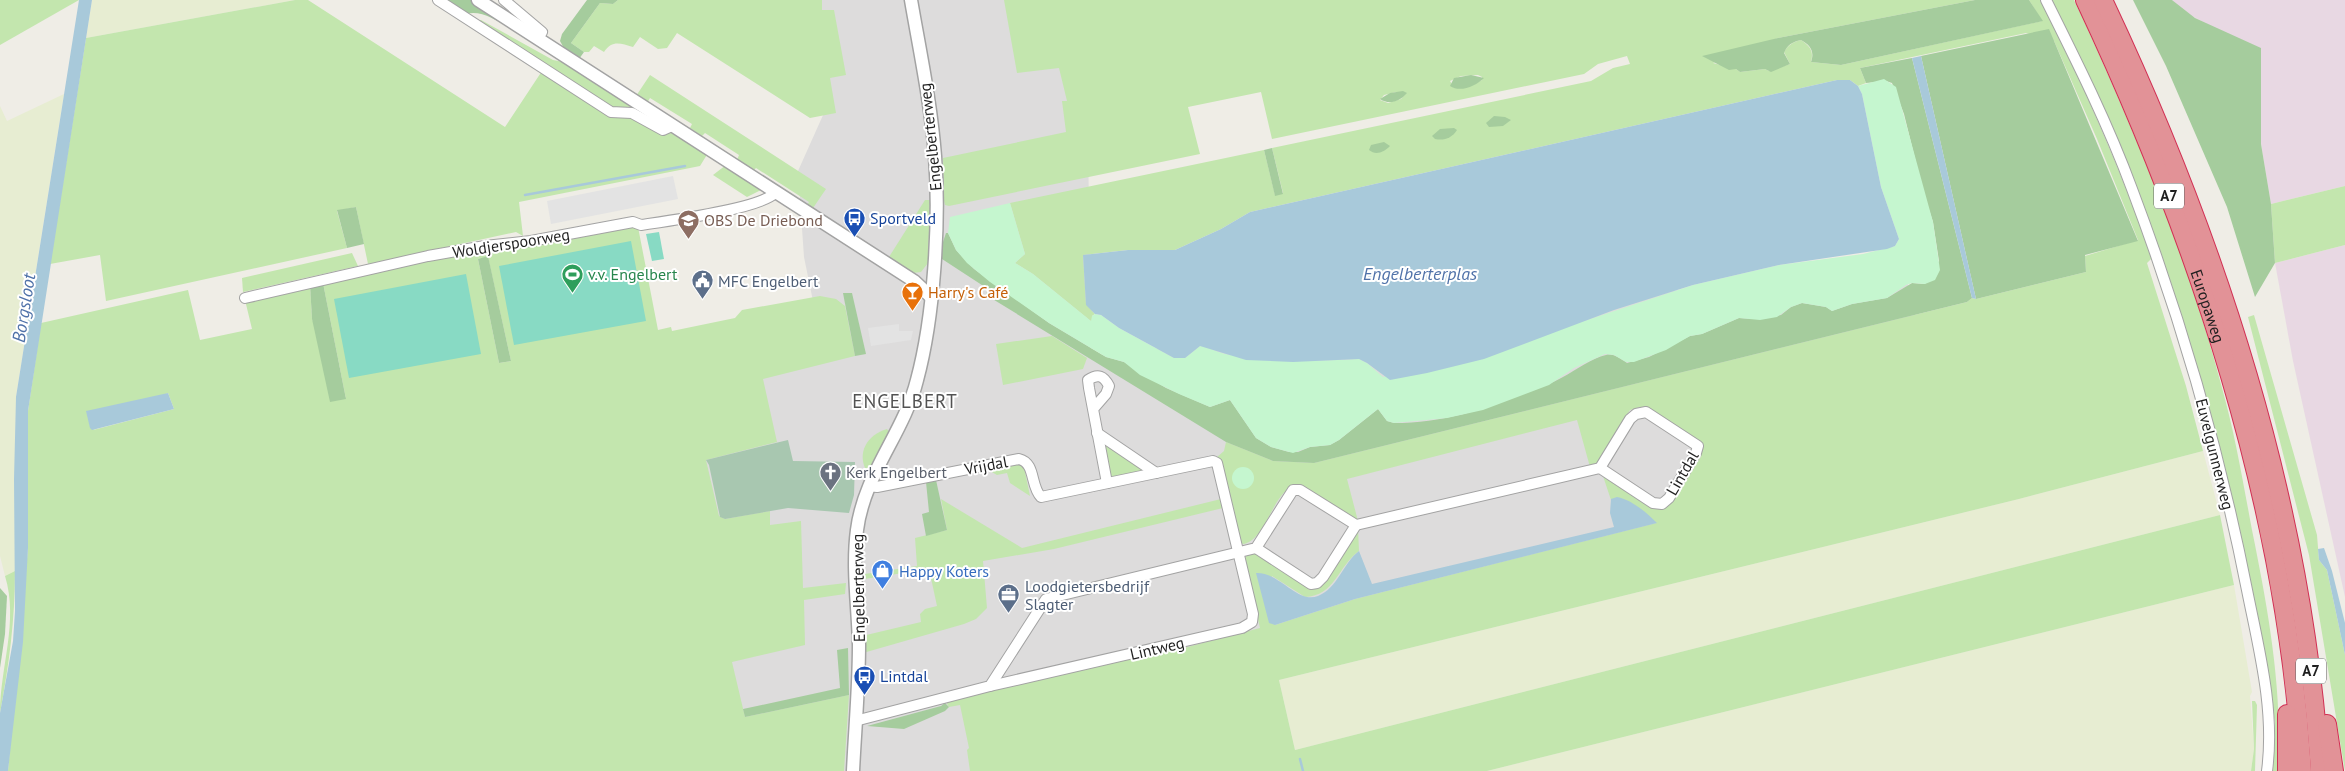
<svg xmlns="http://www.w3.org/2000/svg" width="2345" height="771" font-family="'PT Sans',sans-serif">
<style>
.residential{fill:#dddcdc}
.industrial{fill:#e8d8e3}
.farmland{fill:#e7edd2}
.grass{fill:#c3e6ae;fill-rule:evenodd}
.forest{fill:#a5cc9d}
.cemetery{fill:#a8c7b0}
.park{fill:#c5f6cf}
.pitch{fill:#88dac4}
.parking{fill:#e3e3e3}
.water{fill:#a8c9da}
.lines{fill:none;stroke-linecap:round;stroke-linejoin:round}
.stream{stroke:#a8c9da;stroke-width:2.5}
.minor-casing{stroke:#a3a3a3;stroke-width:12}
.tertiary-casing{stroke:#a3a3a3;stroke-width:15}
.motorway-casing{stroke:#d12f53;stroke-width:20}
.minor{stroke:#fff;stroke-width:10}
.tertiary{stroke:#fff;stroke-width:12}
.motorway{stroke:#e29297;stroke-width:18}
.labels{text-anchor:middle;stroke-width:4;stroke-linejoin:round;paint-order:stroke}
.shield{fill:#fff;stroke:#626262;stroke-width:1}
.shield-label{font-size:15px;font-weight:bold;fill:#1f1f1f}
.street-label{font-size:16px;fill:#1f1f1f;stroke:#fff}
.transit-label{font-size:16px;fill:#164399;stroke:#fff;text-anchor:start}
.education-label{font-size:16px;fill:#785e54;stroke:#fff;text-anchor:start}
.leisure-label{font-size:16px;fill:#27864d;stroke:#fff;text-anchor:start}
.service-label{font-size:16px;fill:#4e5e75;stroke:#fff;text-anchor:start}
.food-label{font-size:16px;fill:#c56008;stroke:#fff;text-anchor:start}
.worship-label{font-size:16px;fill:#5b616d;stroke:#fff;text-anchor:start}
.shop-label{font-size:16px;fill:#366cbe;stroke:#fff;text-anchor:start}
.water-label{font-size:18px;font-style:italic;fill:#5072a9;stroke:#fff}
.quarter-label{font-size:19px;letter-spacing:1px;fill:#525252;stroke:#fff}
</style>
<rect width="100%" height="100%" fill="#efede6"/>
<path class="residential" d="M809,0H1013L1073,54L1088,138L1091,356L1903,265L1916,317L1720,441L1678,528L991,771H829L733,725L708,538L681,392L824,355L804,257L798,171L828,104Z"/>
<g class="industrial">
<path d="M2172,0H2345V186L2271,204L2261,144L2260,101L2207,24L2186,13Z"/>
<path d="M2345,245V597L2293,361L2275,263Z"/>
</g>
<g class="farmland">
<path d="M92,0H295L86,38Z"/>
<path d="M64,94L16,397L15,571L5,576L0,556V106L7,121Z"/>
<path d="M2203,451L2220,515L1295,750L1279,680L2019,499Z"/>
<path d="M2234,585L2252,692L2250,696L2254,749L2251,771H1487Z"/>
</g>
<g class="grass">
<path d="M0,0H79L0,45Z"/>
<path d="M295,0H308L505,127L542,71L614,117L631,116L660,132L679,134L708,153L700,166L519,202L523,236L516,232L368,264L356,207L337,211L347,248L106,301L100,255L50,264L86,38Z"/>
<path d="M618,0H822V10H834L846,75L830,78L836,113L810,118L677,33L667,48L658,49L640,37L633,47C620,43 612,40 604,52L594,46L589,52H584L571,43L600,3L613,4Z"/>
<path d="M1004,0H1975L1778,38L1713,63L1736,69L1740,72L1765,69L1769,71L1790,64L1784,52C1788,45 1793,42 1801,40C1810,46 1814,51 1811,62L1841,65L2042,21L2029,0H2041C2083,84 2121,170 2152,258L2147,263L2186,386L2203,451L2019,499L1279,680L1295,750L2220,515L2234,585L1487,771H970L967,750L969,748L960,705L949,707L946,702L1003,685L1166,650H1176L1260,628L1244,560L1247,554L1254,553L1309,587L1358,528L1359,551C1338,566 1335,596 1305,597L1272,576L1275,625L1355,599L1656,523L1611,500L1603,476L1649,507L1655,508L1666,504L1703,445L1640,407L1630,410L1596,465L1590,467L1577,420L1347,479L1358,521L1300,485C1273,485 1269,538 1244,544L1239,543L1217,457L1224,451L1226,442L1273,461L1314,463L1967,302L1972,298L1976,299L2086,272L2085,256L2138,240L2097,139L2054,41L2026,33L1860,68L1866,83L1858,86L1850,80H1837L1250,212L1221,229L1175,250H1128L1083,255L1086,304L1095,314L1092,316V322L1033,274L1015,263L1025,254L1010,203L1264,150L1275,195L1283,193L1272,148L1591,81L1613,68L1630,64L1627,56L1598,64L1584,74L1272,139L1261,92L1188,107L1200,154L949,206L945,205L944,201L943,158L1066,132L1062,101H1067L1059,68L1017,73ZM1478,75L1482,77V80L1467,87L1454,88L1450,81L1461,76ZM1396,92L1406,93L1401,99L1388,103L1380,100L1384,95Z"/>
<path d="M2051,0H2074L2084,21C2138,140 2189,261 2222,388C2235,434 2243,482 2252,530C2268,609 2283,690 2278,771H2273L2275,723L2256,610L2236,514L2199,372L2171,283Z"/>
<path d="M481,20L553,60L569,63L641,110C629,109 616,108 605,105L477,21Z"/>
<path d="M650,75L826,189L811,211L806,207L809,202L756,168L753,171L737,160L739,155L705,133L702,136L690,128L692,124L650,98L647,103L636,96Z"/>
<path d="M726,165L763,189L747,197L713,175Z"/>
<path d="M2345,186V245L2275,263L2271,204Z"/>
<path d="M925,200H930L928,263L921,272L913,273L889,259V257Z"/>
<path d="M638,227L658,330L671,327L672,331L735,318L742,310L820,296L836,299L845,306L855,356L763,379L777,442L706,460L719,516L725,519L770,511V525L801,521L803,588L846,583L845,594L804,600L805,645L732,662L745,717L849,695L844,771H8L28,548V411L41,323L188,290L200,340L252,329L245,300L310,285L312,319L346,399L323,283L476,250ZM488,257L511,361L499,363L478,259ZM168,393L174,409L93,430Z"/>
<path d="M352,253L358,266L243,292L242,278Z"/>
<path d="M2254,315L2317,535L2319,560L2327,570L2345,655V771L2309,555L2248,317Z"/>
<path d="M1052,336L1087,358L1083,369L1003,385L996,344Z"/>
<path d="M887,429L890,433L869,473L867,472C856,453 867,435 887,429Z"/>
<path d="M1105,443L1146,471L1110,478Z"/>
<path d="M1015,463L1024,467L1030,496L1010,483L1007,473L997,475L985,468Z"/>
<path d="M941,499L1022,548L1221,499L1223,508L1054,549L983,561L987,608L976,619L964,624L863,653L862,636L921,622L920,614L925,609L937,606L929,569L858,580V575L917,566L915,538L947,530Z"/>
<path d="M15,571C15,620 9,665 0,713C0,667 19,622 5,576Z"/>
<path d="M2252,701H2255L2257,705L2255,771H2251L2254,749Z"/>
</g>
<g class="forest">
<path d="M444,0H472L509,27C495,20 481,10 466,14Z"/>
<path d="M587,0H618L613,4L600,3L571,43L584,52L579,59L565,50L560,41L562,34Z"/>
<path d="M1975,0H2029L2043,21L1841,65L1811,62C1815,51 1810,45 1801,40C1792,42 1787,45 1784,53L1790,64L1771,72L1765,69L1740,72L1736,69L1729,70L1702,56L1778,38Z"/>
<path d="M2133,0H2172L2195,18L2261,48V144L2271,204L2275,263L2255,297L2227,207L2166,66Z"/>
<path d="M2049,29L2138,241L2085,255L2086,272L1976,299L1921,56Z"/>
<path d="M1912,58L1972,298L1967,302L1314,463L1273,461L1226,442L986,295L988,289L942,259V245L946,233H948L956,250L974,269L1049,323L1106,357L1124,362L1166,388L1210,407L1230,400L1256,438L1271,447L1289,452H1298L1310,447L1330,445L1339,440L1378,409L1387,421L1394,423C1443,423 1487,409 1531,390C1542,386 1553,383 1563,377C1576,370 1592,358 1606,355C1613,353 1621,359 1627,363L1649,357L1690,336L1702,334L1739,318L1753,319L1781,315L1791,307L1802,303L1826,307L1832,311L1852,304L1887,298L1912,283L1925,284L1939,261L1933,222L1923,191L1904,114L1892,83L1886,81L1866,83L1860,68Z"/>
<path d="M1471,75L1484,78C1476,86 1460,93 1450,86L1454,78Z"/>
<path d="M1403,91L1407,93C1399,102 1389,105 1380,99L1390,93Z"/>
<path d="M1494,116L1505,117L1511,120L1503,126L1489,127L1486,123Z"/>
<path d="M1454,128L1457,130C1452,138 1444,141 1435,139L1432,136L1440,129Z"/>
<path d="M1384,142L1390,146C1384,152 1376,156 1369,150L1371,145Z"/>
<path d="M1272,148L1283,194L1275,196L1264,150Z"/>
<path d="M356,207L364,244L347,248L337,210Z"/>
<path d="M488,256L511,361L499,363L478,259Z"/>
<path d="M323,283L346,399L330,402L312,319L310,285Z"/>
<path d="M843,293H852L866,354L855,356Z"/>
<path d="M936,480L947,530L926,536L922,514L929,512L926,482Z"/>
<path d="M0,588L7,596L5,634L0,668Z"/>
<path d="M848,648L849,695L745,717L743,709L840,688L837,650Z"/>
<path d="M945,703L949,707L945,711L904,729L867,726L941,706Z"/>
</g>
<path class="cemetery" d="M788,440L793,461L855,462L854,495L849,513L788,508L725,519L720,517L709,465L706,460Z"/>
<g class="park">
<path d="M1884,79L1896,87L1933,222L1940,270L1935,280L1925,284L1912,283L1906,285L1887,298L1852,304L1832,311L1826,307L1802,303L1791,307L1777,317L1760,320L1739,318L1702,334L1690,336L1666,350L1634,362H1626L1614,355L1605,354L1574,368L1549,385L1483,410L1447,418L1394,423L1387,421L1378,409L1339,440L1330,445L1310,447L1293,453L1271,447L1256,438L1230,400L1210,407L1179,394L1140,375L1124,362L1106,357L1049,323L990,282L967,263L956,250L948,233L950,217L1010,203L1025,254L1015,263L1033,274L1091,321L1092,316L1095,314L1101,315L1119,328L1174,358H1185L1200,346C1209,347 1216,352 1225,354C1270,363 1314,361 1359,359L1367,363L1383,377L1575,324L1693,285L1779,265L1863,254L1895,246L1899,239L1881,187L1862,94L1858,86Z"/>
<circle cx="1243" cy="478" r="11"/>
</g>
<g class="pitch">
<path d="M659,232L664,259L652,261L646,234Z"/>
<path d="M631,241L646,321L514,345L499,266Z"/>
<path d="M466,274L481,354L349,378L334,299Z"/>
</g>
<g class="parking">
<path d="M673,176L678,199L551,224L547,201Z"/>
<path d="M899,324V331H913L911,340L871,346L868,328Z"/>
</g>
<g class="water">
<path d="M79,0H92L28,411V548L23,642L8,771H0V713L13,641L15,611L14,479L16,397Z"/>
<path d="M1921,56L1976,299L1972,298L1912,58Z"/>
<path d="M1837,80H1850L1858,86L1862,94L1881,187L1899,239L1895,246L1887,249L1779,265L1693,285L1614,310L1484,359L1427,373L1390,380L1367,363L1359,359L1293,362L1246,360L1200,346L1185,358H1174L1119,328L1101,315L1095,314L1086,305L1083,255L1128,250H1175L1221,229L1250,212Z"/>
<path d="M168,393L174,409L92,430L90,428L86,411Z"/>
<path d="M1617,497C1632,500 1646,512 1657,523L1355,599L1275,625L1269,623L1256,573C1280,572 1297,604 1318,596C1338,588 1343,563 1359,551L1372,584L1614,527L1610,513L1611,499Z"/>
<path d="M2324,548L2332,571L2345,623V655L2327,570L2319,560L2318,549Z"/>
</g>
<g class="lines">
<g class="stream">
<path d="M525,195L685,166"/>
<path d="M1300,759L1303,771"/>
</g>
<defs>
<g id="minor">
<path d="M438,0L611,112L632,113L663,130L672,126"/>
<path d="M504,0L542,32L538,39"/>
<path d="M2046,0C2077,62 2108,124 2132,189C2181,319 2220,453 2247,590C2259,650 2275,710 2267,771"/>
<path d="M245,298L428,256L485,246L531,241L633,222L641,225C668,221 759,209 775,193"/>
<path d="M1093,409L1106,394L1109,386C1104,376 1098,373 1088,380L1089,388L1107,483"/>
<path d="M1097,433L1156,473"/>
<path d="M869,486L877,487L1019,459C1036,463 1030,486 1041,497L1213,461L1217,463L1253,614L1252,622L1242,628L990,686"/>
<path d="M1256,548L1311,584L1317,583L1323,577L1356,525"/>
<path d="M855,721L990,686L1046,599L1256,548L1293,490H1300L1356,525L1600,468L1630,419L1636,414L1646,412L1698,446L1696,453L1669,498L1662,504L1653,503L1600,468"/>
</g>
<g id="tertiary">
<path d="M478,0L914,281L930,296"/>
<path d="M853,771C855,729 859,687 859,645C858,606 852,568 857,530C864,474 904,433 917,380C934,317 940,222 935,156C931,104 920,52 911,0"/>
</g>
<g id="motorway">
<path id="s1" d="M2085,0C2198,241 2286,503 2302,771"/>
<path d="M2103,0C2217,241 2303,503 2320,771"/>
<path d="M2327,724L2334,771"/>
<path d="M2287,771V714"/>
</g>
</defs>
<use href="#minor" class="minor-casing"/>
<use href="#tertiary" class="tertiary-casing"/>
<use href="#motorway" class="motorway-casing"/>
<use href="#minor" class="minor"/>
<use href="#tertiary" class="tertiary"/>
<use href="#motorway" class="motorway"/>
</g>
<defs>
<symbol id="bus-pin" viewBox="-11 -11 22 30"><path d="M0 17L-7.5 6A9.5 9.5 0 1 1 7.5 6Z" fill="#1a4fb4" stroke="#fff"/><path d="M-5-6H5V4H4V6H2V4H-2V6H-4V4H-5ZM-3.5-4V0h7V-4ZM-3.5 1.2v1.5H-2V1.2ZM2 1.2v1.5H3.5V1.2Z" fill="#fff"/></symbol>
<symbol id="school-pin" viewBox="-11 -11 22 30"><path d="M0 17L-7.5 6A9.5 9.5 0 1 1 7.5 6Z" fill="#8d6e63" stroke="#fff"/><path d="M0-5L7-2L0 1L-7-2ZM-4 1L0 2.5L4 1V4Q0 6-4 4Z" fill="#fff"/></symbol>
<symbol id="stadium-pin" viewBox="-11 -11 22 30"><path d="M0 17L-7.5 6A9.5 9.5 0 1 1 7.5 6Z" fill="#2e9e5b" stroke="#fff"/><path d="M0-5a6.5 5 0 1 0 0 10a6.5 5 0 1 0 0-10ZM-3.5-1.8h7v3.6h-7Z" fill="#fff"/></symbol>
<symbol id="civic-pin" viewBox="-11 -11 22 30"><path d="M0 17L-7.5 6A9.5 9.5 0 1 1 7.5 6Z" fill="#5c6f8a" stroke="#fff"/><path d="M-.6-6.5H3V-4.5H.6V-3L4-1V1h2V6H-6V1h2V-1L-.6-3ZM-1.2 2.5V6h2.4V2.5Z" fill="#fff"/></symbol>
<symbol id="bar-pin" viewBox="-11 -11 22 30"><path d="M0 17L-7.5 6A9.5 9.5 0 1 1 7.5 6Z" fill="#e8710a" stroke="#fff"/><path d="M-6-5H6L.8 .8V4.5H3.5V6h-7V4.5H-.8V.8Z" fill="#fff"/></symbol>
<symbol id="church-pin" viewBox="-11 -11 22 30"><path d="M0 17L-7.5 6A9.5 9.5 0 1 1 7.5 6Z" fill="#6b7280" stroke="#fff"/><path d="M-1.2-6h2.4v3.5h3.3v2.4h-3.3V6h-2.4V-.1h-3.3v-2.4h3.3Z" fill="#fff"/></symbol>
<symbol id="shop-pin" viewBox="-11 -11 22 30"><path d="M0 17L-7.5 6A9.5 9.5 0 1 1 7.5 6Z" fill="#3f7fe0" stroke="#fff"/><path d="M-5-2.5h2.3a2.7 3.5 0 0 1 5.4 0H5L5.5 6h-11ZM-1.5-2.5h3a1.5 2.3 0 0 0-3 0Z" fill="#fff"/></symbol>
<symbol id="office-pin" viewBox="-11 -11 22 30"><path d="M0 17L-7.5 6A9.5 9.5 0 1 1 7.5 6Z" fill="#5c6f8a" stroke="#fff"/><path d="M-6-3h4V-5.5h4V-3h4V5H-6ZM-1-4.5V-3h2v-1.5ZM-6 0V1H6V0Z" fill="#fff"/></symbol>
</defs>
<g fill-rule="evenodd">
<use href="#bus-pin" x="842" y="206" width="25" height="34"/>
<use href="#school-pin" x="676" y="208" width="25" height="34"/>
<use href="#stadium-pin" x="560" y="262" width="25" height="34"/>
<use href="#civic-pin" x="690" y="268" width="25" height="34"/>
<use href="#bar-pin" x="900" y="280" width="25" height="34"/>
<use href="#church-pin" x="818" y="460" width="25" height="34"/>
<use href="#shop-pin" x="870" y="558" width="25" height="34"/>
<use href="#office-pin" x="996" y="582" width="25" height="34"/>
<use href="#bus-pin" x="852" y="664" width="25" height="34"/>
</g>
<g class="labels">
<g class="shield">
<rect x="2154" y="183.5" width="30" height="25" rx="4"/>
<rect x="2296" y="658.5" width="30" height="25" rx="4"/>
</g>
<g class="shield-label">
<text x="2169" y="201">A7</text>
<text x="2311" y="676">A7</text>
</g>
<g class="street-label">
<text transform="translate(930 137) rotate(-96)" y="6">Engelberterweg</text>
<text transform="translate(511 243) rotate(-9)" y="6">Woldjerspoorweg</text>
<text dy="6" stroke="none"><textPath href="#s1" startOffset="330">Europaweg</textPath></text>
<text transform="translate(2215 454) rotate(76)" y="6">Euvelgunnerweg</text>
<text transform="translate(986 465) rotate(-11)" y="6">Vrijdal</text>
<text transform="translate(1682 473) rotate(-60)" y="6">Lintdal</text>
<text transform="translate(858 588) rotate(-91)" y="6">Engelberterweg</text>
<text transform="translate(1157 648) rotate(-13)" y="6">Lintweg</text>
</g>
<g class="transit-label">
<text x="870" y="224">Sportveld</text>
<text x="880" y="682">Lintdal</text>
</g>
<g class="education-label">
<text x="704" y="226">OBS De Driebond</text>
</g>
<g class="leisure-label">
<text x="588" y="280">v.v. Engelbert</text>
</g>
<g class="service-label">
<text x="718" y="287">MFC Engelbert</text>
<text x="1025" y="592">Loodgietersbedrijf<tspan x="1025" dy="18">Slagter</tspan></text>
</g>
<g class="food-label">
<text x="928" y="298">Harry's Café</text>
</g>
<g class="worship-label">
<text x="846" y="478">Kerk Engelbert</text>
</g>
<g class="shop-label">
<text x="899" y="577">Happy Koters</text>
</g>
<g class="water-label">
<text x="1420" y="280">Engelberterplas</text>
<text transform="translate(24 308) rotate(-81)" y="6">Borgsloot</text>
</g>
<g class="quarter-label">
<text x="905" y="408">ENGELBERT</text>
</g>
</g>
</svg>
